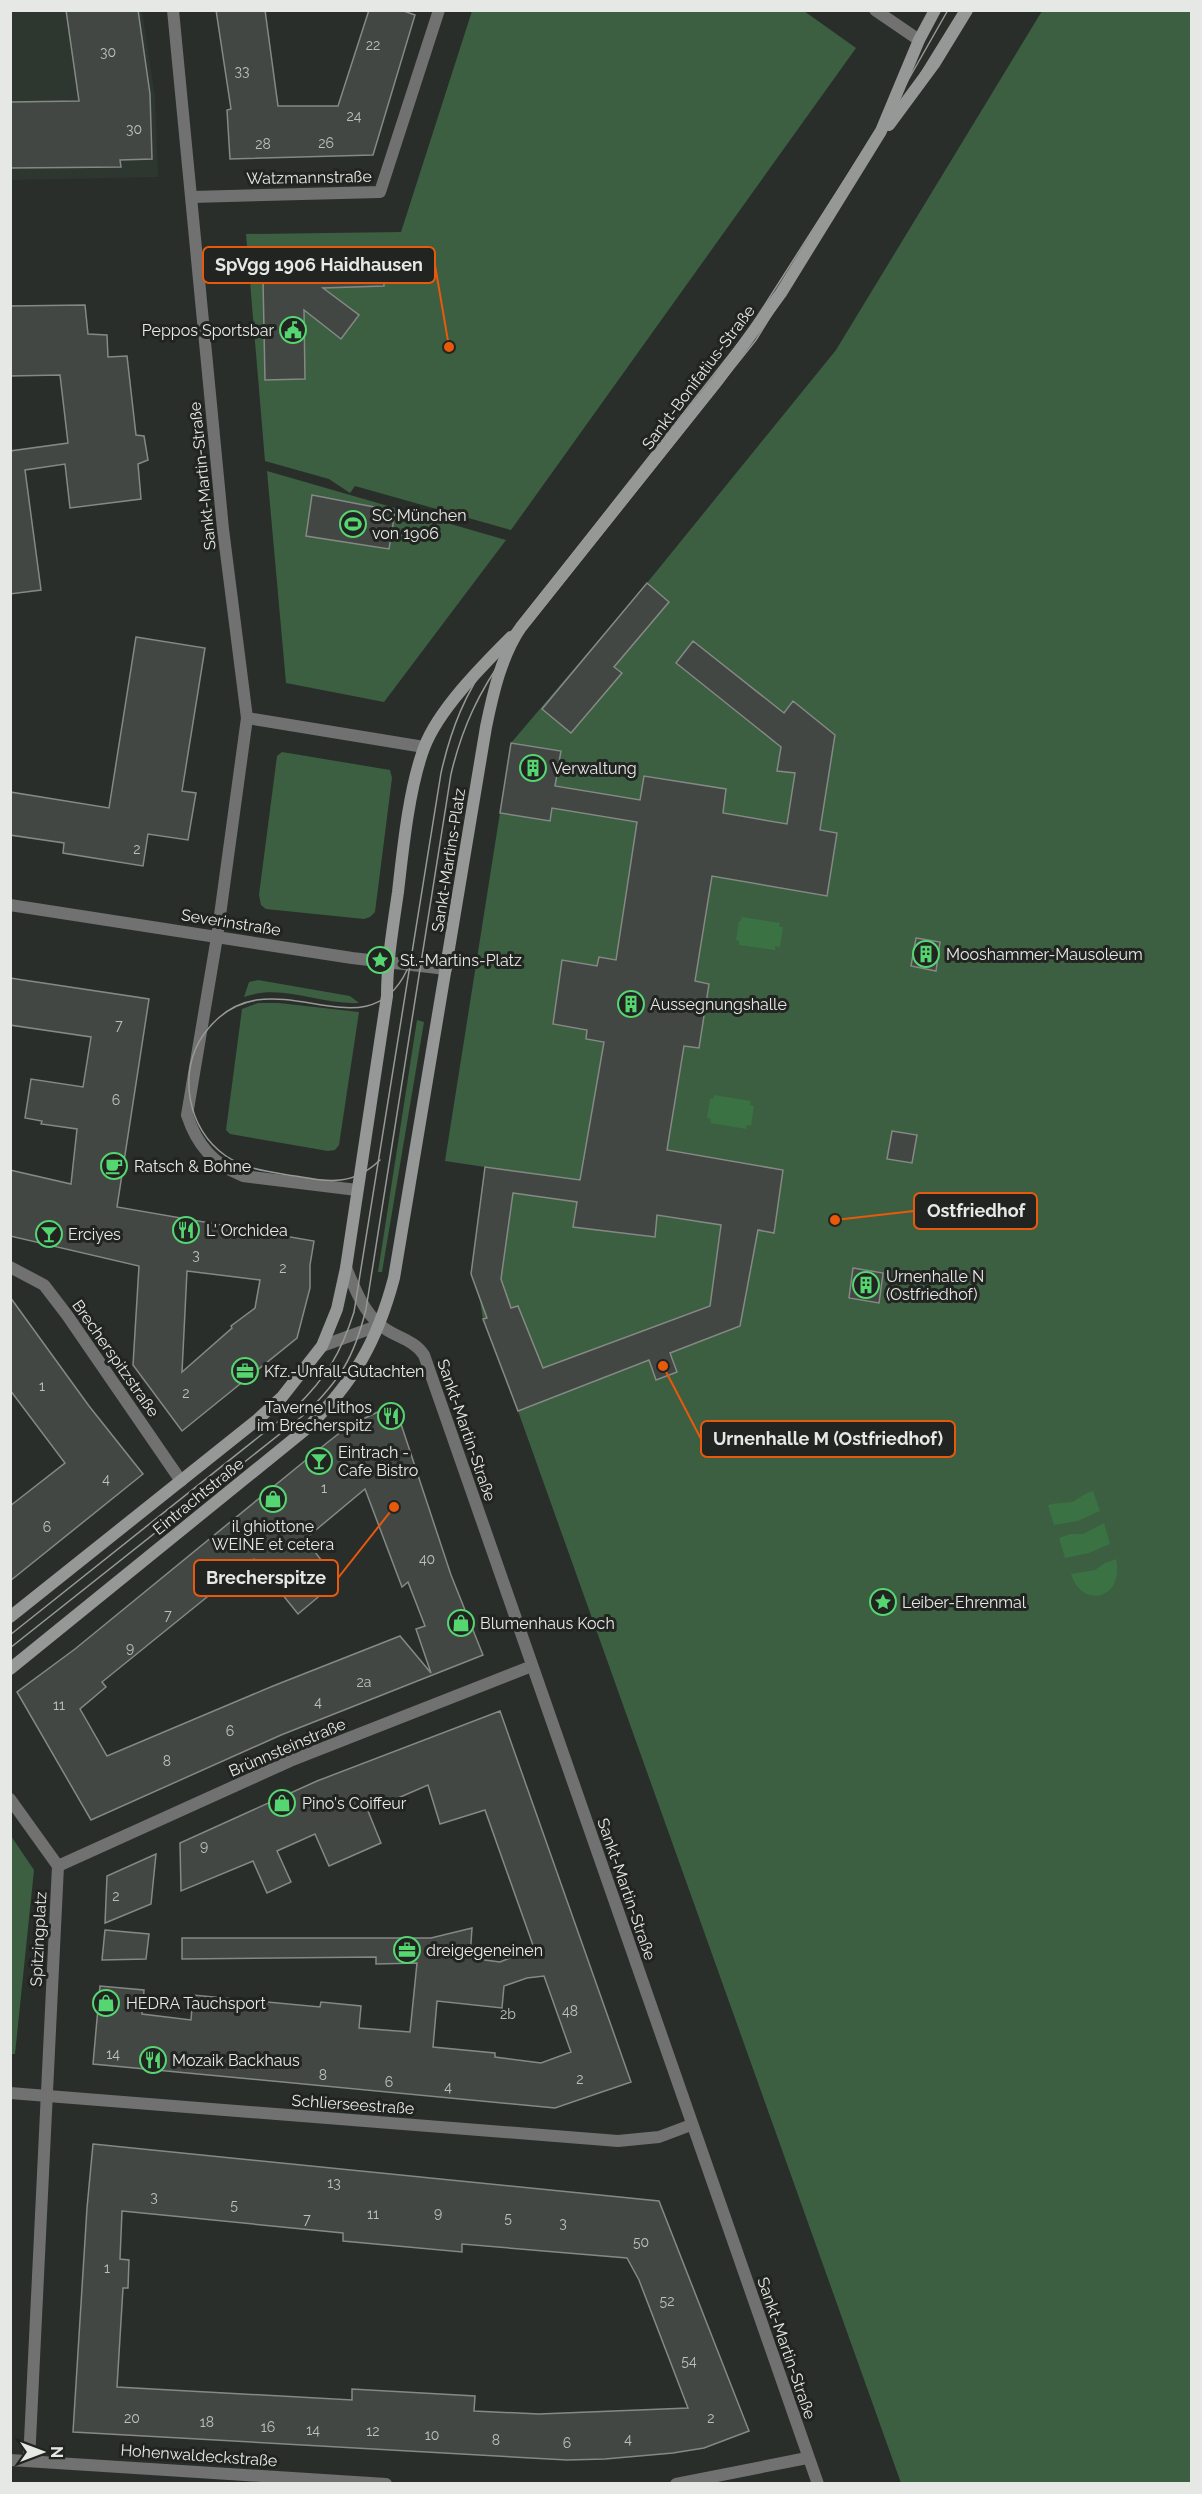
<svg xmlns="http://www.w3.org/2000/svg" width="1202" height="2494" font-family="Raleway,sans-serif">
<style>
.built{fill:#2e372f}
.green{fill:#3b5f40}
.water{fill:#3a7243}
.building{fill:#434744;stroke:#858985;stroke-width:1.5;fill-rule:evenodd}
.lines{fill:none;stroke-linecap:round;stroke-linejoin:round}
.minor{stroke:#707170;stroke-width:12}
.tertiary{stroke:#707170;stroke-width:12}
.secondary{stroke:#959896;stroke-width:12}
.tram{stroke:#969996;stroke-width:1.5}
.labels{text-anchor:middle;stroke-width:6;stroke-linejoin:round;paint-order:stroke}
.number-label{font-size:14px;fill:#bdc0be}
.street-label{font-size:16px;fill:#e6e8e6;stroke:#212421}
.poi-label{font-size:16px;fill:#e6e8e6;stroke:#212421;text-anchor:start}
.leader{fill:none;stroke:#e8590c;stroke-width:2}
.callout-dot{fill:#e8590c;stroke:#212421;stroke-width:2}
.callout{fill:#212421;stroke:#e8590c;stroke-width:2}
.callout-label{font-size:18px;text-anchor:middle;font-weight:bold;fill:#e6e8e6}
</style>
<rect width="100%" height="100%" fill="#2a2e2b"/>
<path class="built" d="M10,11H142L155,97L158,177L11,180Z"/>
<g class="green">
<path d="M472,11H804L856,48L511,530L355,486L350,493L329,479L265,461L246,234L401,232Z"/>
<path d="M1042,11H1191V2483H901L518,1411L483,1319L480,1301L471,1274L485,1167L445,1161L511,743L647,583L836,350Z"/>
<path d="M267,471L506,540L384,702L286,683Z"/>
<path d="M282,752L390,770L392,778L375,912L370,917L364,919L266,909L261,905L259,895L277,756Z"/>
<path d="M258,980L350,996L359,1003C321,1005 281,983 244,997L249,982Z"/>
<path d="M258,1003H279L359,1012L339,1145L335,1150L328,1151L230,1134L226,1130L242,1009Z"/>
<path d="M417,1020L424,1022L382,1272H378Z"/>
<path d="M11,1836L34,1870L15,2054H10Z"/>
</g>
<g class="water">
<path d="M742,917L780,923L779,927H783L780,947L775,946V950L739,945V941L736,940L739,921H741Z"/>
<path d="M714,1095L751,1101L750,1105L754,1106L751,1126L747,1125L746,1129L710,1123L711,1119L707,1118L710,1099H713Z"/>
<path d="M1093,1491L1100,1511L1078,1521L1054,1525L1048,1505C1057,1502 1066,1504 1074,1501C1081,1497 1085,1493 1093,1491Z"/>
<path d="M1104,1523L1110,1544L1089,1553L1065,1558L1059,1538L1070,1534H1083Z"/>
<path d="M1116,1559C1125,1599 1082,1610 1071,1574L1095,1570L1105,1563Z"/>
</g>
<g class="building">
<path d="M66,10H138L150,94L152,159L120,160L121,167L10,168V102L79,101Z"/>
<path d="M216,10H265L278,106H338L369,10H401L415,15L373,155L230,159L227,110L231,109Z"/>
<path d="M382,249L384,286L323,288L359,315L341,339L304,310L305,379L265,380L263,280H311L314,282L313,252Z"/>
<path d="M85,305L88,334L107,335L108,357L127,356L136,435L144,436L148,460L138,464L141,499L70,508L65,464L25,470L41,590L10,594V451L68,443L60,375L10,376V306Z"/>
<path d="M312,495L395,511L389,549L306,536Z"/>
<path d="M647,583L669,602L614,667L622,673L571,733L542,709Z"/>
<path d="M136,637L205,648L182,791L196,793L188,840L148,834L143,866L63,853L64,843L10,835V792L109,808Z"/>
<path d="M693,641L784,713L793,701L835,735L820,830L837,833L827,896L712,876L695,981L709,984L699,1048L684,1046L667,1150L783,1170L774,1233L758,1230L740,1326L670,1353L677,1372L656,1380L649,1360L518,1411L483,1319L487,1318L471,1274L485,1167L580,1180L604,1042L586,1039L587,1030L553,1024L562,960L597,966L599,957L616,960L637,822L552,808L550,821L500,813L511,743L561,751L555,786L640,800L644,776L726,789L723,813L787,824L795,773L777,771L781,747L676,663ZM513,1193L577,1202L573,1227L655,1237L657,1215L721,1225L710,1306L543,1368L518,1306L511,1308L501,1279Z"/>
<path d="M916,938L940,942L936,971L911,966Z"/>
<path d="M10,978L149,999L117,1207L314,1241L310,1265V1288L297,1338L182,1431L133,1365L139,1266L10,1236V1170L71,1184L77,1129L41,1124L42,1121L25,1118L31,1079L83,1087L91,1037L10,1025ZM187,1271L260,1280L255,1308L231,1326L232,1328L182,1372Z"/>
<path d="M892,1131L917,1135L912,1163L887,1159Z"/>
<path d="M853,1268L883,1273L879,1303L849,1298Z"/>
<path d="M10,1297L89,1406L143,1474L10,1581V1506L65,1463L10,1390Z"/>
<path d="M389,1404L398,1405L402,1413L400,1421L451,1575L483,1655L281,1735L91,1820L17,1692L75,1649L328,1442L350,1425L380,1411ZM365,1489L402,1587L408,1582L425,1626L416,1629L431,1673L400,1636L273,1686L107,1756L80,1709L106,1687L102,1682L254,1559L298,1614L323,1593L307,1573L322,1561L305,1539Z"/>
<path d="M500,1711L631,2082L555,2108L93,2064L100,1986L144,1990L142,2014L191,2020L193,1995L320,2007L321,2002L361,2006L359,2028L410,2032L417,1963L376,1964V1957L182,1959V1938H431L472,1928L470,1958L500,1962L534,1948L485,1810L440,1824L428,1785L368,1811L381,1843L329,1866L315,1834L277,1851L291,1882L267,1893L253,1861L181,1891L180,1843L317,1781ZM544,1976L571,2052L541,2063L495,2057V2053L433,2047L437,2001L502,2008L504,1986L527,1978Z"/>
<path d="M156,1854L151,1904L105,1923L107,1876Z"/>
<path d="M105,1930L149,1934L146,1959L102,1960Z"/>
<path d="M93,2144L659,2201L749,2431L704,2448L673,2453L605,2459L567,2460L73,2432L87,2208ZM122,2211L343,2233V2241L462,2252V2244L627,2258L639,2280L688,2408L539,2414L474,2411L475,2396L352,2389V2400L117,2387L123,2288H128L129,2260L120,2259Z"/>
</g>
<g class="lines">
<g class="minor">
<path d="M173,10L223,529L247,718L217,937L187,1115C197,1145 213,1164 243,1176L357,1190"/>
<path d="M875,10L919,40"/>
<path d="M192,197L380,192L439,10"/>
<path d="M247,718L424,747"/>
<path d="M10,905L352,958L446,969"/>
<path d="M10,1267L44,1285L67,1315L181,1481"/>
<path d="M10,1799L58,1866L29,2461"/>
<path d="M58,1866L290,1761L532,1666"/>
<path d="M10,2093L618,2141L659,2137L691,2125"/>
<path d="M10,2460L386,2484"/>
<path d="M676,2484L807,2458"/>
</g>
<g class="tertiary">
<path d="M346,1268C355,1288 362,1309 379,1324C392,1337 413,1338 424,1355L818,2484"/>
<path d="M322,1346L380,1325"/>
</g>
<g class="secondary">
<path d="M889,125L934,64L967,10"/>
<path d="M10,1617L257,1420L282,1397L322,1346L337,1309L346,1268L387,996C387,961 393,927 398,892C403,848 409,788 424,748C438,710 483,665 511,637"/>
<path d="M10,1669L306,1429C354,1382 377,1342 394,1278L486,727C493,693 501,657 521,627L718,380L781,293L881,131L919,40L935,10"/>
</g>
<g class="tram">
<path d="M380,1160C353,1186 330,1182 295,1176C271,1172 247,1170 226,1156C187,1130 177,1071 204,1034C267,947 364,1061 407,970"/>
<path d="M10,1635L295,1408C326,1378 341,1353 354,1312L441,773C451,729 465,693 492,656L748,331L907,82L948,10"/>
<path d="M10,1648L305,1414C340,1380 354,1358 366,1309L451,774C462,728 479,691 507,653L756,340L960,10"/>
</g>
</g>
<defs>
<symbol id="civic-ring" viewBox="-11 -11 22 22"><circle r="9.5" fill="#212421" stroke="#56d671" stroke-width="1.5"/><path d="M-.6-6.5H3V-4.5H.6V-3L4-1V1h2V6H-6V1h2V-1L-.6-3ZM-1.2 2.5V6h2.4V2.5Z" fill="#56d671"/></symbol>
<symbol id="stadium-ring" viewBox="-11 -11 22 22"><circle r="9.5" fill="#212421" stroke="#56d671" stroke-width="1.5"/><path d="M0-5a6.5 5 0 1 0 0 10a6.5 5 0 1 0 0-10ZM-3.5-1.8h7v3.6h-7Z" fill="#56d671"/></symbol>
<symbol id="building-ring" viewBox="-11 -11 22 22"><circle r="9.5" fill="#212421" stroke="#56d671" stroke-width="1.5"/><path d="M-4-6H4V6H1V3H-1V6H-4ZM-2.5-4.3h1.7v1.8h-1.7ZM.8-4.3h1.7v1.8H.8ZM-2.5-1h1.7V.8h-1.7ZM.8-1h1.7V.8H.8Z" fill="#56d671"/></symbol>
<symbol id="sight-ring" viewBox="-11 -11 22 22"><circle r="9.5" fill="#212421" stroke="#56d671" stroke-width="1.5"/><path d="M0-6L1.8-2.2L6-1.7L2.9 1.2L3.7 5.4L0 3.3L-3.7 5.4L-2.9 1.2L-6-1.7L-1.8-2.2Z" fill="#56d671"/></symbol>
<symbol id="cafe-ring" viewBox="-11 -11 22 22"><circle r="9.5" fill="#212421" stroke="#56d671" stroke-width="1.5"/><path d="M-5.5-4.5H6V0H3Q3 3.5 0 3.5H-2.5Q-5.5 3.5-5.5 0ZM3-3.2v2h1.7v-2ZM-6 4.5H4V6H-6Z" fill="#56d671"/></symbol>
<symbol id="restaurant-ring" viewBox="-11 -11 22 22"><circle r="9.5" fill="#212421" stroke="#56d671" stroke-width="1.5"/><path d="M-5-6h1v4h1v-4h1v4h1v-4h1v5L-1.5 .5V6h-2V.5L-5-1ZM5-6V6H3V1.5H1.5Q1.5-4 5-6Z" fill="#56d671"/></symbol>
<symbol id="bar-ring" viewBox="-11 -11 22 22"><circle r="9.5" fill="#212421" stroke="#56d671" stroke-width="1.5"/><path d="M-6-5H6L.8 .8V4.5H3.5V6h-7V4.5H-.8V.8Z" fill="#56d671"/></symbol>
<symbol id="office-ring" viewBox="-11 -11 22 22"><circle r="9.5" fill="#212421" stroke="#56d671" stroke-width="1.5"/><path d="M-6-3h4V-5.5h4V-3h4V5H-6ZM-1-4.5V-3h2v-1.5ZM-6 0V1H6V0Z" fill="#56d671"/></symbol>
<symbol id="shop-ring" viewBox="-11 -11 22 22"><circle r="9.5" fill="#212421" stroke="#56d671" stroke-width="1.5"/><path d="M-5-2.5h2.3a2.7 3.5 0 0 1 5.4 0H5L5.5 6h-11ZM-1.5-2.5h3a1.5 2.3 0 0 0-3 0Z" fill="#56d671"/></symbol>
</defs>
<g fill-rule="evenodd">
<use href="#civic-ring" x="278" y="315" width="30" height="30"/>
<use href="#stadium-ring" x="338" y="509" width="30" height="30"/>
<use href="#building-ring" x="518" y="753" width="30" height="30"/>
<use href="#building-ring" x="911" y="939" width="30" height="30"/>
<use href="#sight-ring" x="365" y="945" width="30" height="30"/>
<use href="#building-ring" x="616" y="989" width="30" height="30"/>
<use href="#cafe-ring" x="99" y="1151" width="30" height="30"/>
<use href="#restaurant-ring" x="171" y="1215" width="30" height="30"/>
<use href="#bar-ring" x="34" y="1219" width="30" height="30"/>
<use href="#building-ring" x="851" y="1270" width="30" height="30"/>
<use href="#office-ring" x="230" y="1356" width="30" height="30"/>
<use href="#restaurant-ring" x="376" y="1401" width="30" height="30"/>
<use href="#bar-ring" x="304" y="1446" width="30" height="30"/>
<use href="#shop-ring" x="258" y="1484" width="30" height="30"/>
<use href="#sight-ring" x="868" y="1587" width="30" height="30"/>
<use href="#shop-ring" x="446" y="1608" width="30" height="30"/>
<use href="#shop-ring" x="267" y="1788" width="30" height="30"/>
<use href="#office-ring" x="392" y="1935" width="30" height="30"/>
<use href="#shop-ring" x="91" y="1988" width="30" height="30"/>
<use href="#restaurant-ring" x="138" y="2045" width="30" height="30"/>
</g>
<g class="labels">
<g class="number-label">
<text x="373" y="50">22</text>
<text x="108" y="57">30</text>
<text x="242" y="76">33</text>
<text x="354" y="121">24</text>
<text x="134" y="134">30</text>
<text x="326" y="148">26</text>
<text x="263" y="149">28</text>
<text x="137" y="854">2</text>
<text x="119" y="1030">7</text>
<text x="116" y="1105">6</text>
<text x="196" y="1260">3</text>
<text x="283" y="1273">2</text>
<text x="42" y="1391">1</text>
<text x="186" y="1398">2</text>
<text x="106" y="1484">4</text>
<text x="324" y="1493">1</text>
<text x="47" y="1532">6</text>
<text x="427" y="1564">40</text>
<text x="168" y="1620">7</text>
<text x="130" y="1653">9</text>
<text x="364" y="1687">2a</text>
<text x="318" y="1707">4</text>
<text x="59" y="1710">11</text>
<text x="230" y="1736">6</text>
<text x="167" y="1766">8</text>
<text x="204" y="1851">9</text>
<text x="116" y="1901">2</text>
<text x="570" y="2016">48</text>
<text x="508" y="2019">2b</text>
<text x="113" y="2059">14</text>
<text x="323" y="2080">8</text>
<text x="580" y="2084">2</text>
<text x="389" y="2087">6</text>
<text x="448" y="2092">4</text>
<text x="334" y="2188">13</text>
<text x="154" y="2202">3</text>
<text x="234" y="2210">5</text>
<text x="438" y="2218">9</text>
<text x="373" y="2219">11</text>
<text x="508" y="2223">5</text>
<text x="307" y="2224">7</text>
<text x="563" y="2228">3</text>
<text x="641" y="2247">50</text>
<text x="107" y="2273">1</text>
<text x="667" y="2306">52</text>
<text x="689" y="2366">54</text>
<text x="132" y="2423">20</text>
<text x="711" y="2423">2</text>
<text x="207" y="2427">18</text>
<text x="268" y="2432">16</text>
<text x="313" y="2435">14</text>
<text x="373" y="2436">12</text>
<text x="432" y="2440">10</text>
<text x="628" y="2444">4</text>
<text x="496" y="2445">8</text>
<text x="567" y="2448">6</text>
</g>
<g class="street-label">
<text transform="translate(309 177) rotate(-1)" y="6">Watzmannstraße</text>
<text transform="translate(698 377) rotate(-53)" y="6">Sankt-Bonifatius-Straße</text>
<text transform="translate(202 476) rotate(-96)" y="6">Sankt-Martin-Straße</text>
<text transform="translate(448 860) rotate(-81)" y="6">Sankt-Martins-Platz</text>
<text transform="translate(231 922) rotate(9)" y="6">Severinstraße</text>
<text transform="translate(116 1358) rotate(55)" y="6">Brecherspitzstraße</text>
<text transform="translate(467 1430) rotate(71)" y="6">Sankt-Martin-Straße</text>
<text transform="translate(198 1496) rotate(-39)" y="6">Eintrachtstraße</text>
<text transform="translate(287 1747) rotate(-23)" y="6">Brünnsteinstraße</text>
<text transform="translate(627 1889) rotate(71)" y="6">Sankt-Martin-Straße</text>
<text transform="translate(38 1939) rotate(-87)" y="6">Spitzingplatz</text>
<text transform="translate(353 2104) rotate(4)" y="6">Schlierseestraße</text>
<text transform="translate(787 2348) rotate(71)" y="6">Sankt-Martin-Straße</text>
<text transform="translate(199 2455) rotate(4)" y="6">Hohenwaldeckstraße</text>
</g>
<g class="poi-label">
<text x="274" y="336" text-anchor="end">Peppos Sportsbar</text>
<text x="372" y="521">SC München<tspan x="372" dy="18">von 1906</tspan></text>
<text x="552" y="774">Verwaltung</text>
<text x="946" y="960">Mooshammer-Mausoleum</text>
<text x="400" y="966">St.-Martins-Platz</text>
<text x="650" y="1010">Aussegnungshalle</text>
<text x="134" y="1172">Ratsch &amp; Bohne</text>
<text x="206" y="1236">L' Orchidea</text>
<text x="68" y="1240">Erciyes</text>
<text x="886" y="1282">Urnenhalle N<tspan x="886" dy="18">(Ostfriedhof)</tspan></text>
<text x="264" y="1377">Kfz.-Unfall-Gutachten</text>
<text x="372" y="1413" text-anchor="end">Taverne Lithos<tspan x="372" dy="18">im Brecherspitz</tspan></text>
<text x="338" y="1458">Eintrach -<tspan x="338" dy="18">Cafe Bistro</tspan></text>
<text x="273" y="1532" text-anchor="middle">il ghiottone<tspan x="273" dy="18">WEINE et cetera</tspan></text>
<text x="902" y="1608">Leiber-Ehrenmal</text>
<text x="480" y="1629">Blumenhaus Koch</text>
<text x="302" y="1809">Pino's Coiffeur</text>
<text x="426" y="1956">dreigegeneinen</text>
<text x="126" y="2009">HEDRA Tauchsport</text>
<text x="172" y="2066">Mozaik Backhaus</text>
</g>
</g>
<path class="leader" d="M449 347L435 265M835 1220L914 1211M663 1366L701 1439M394 1507L338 1578"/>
<g class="callout-dot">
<circle cx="449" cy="347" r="6"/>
<circle cx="835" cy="1220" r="6"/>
<circle cx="663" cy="1366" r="6"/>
<circle cx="394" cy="1507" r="6"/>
</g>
<g class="callout">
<rect x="203" y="247" width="232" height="36" rx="6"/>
<rect x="914" y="1193" width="123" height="36" rx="6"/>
<rect x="701" y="1421" width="254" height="36" rx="6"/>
<rect x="194" y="1560" width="144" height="36" rx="6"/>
</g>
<g class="callout-label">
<text x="319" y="271">SpVgg 1906 Haidhausen</text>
<text x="976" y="1217">Ostfriedhof</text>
<text x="828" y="1445">Urnenhalle M (Ostfriedhof)</text>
<text x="266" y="1584">Brecherspitze</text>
</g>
<rect width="1202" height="2494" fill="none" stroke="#e6e8e6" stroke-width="24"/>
<g transform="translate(42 2452) rotate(90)" stroke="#212421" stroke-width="4.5" paint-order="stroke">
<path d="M0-4.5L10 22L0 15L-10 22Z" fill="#e6e8e6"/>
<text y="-9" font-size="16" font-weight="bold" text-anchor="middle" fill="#e6e8e6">N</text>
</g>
</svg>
